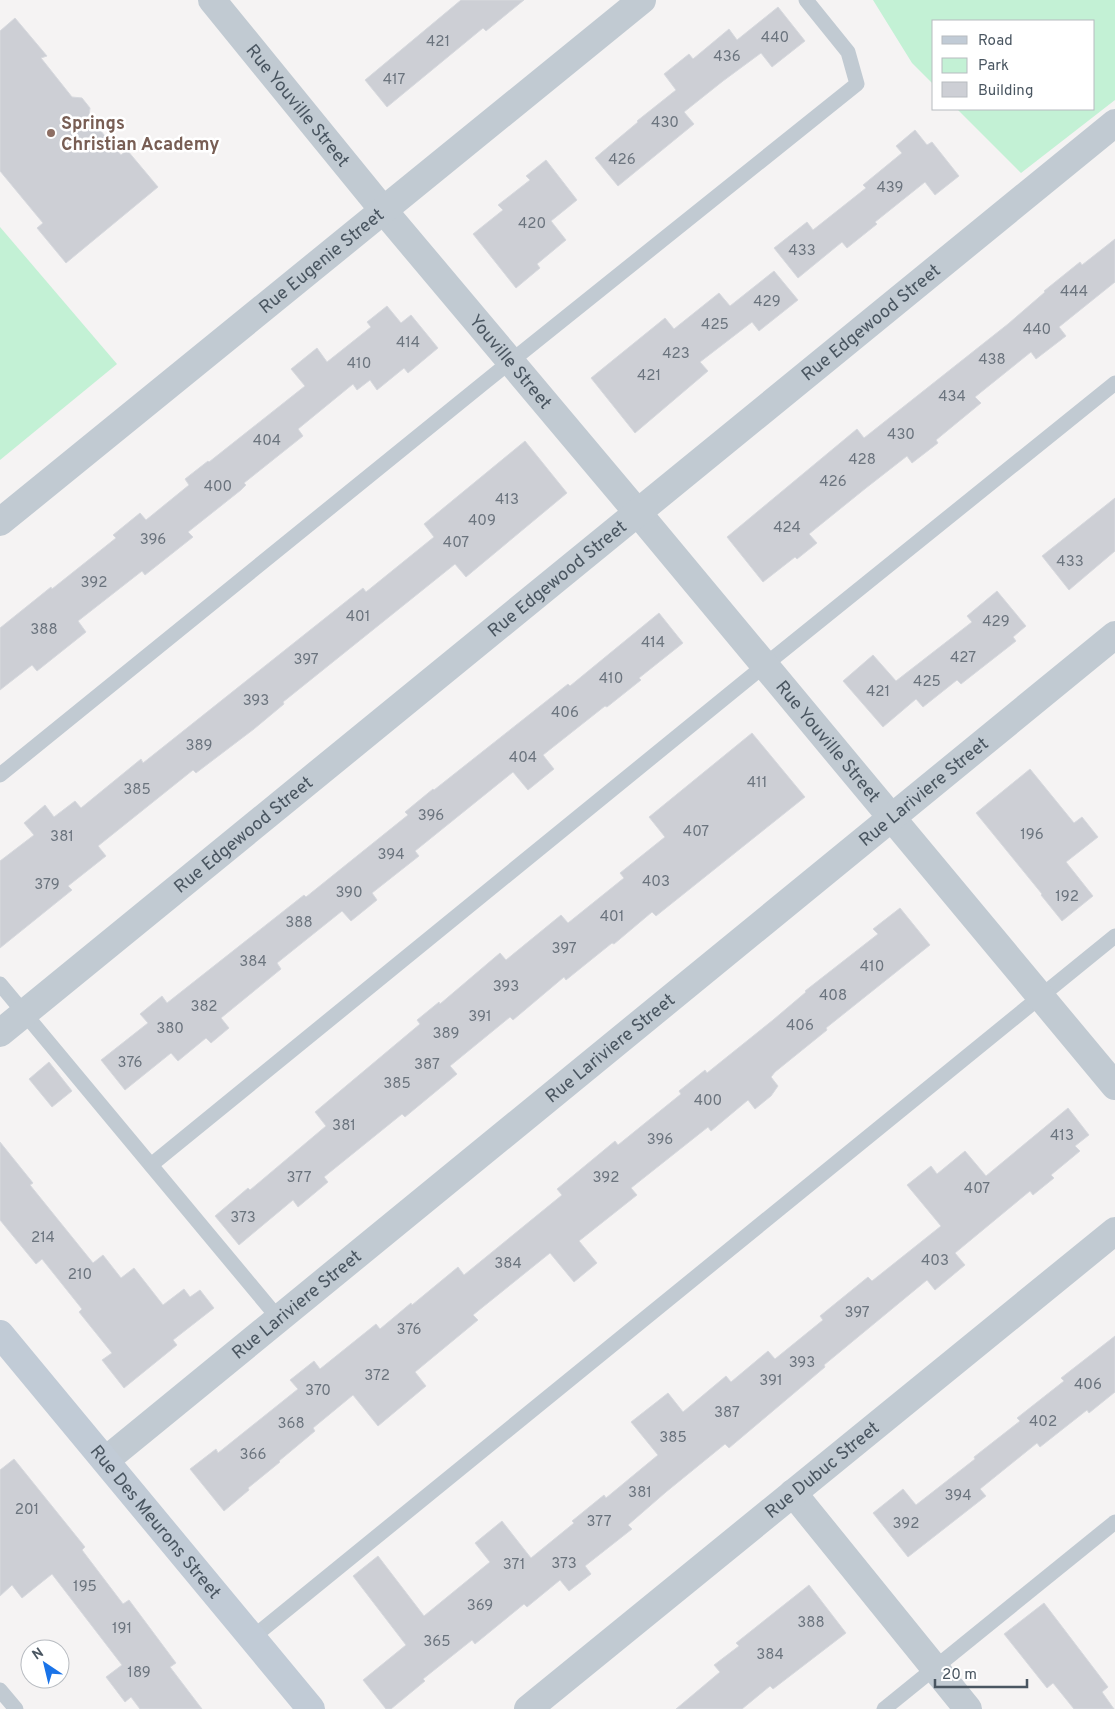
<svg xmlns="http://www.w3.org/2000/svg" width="1115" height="1709" font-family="Overpass,sans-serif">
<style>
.green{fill:#c3f1d5}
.building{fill:#cdcfd5;stroke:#d7d9de}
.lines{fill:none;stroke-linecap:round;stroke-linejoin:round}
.lane{stroke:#c1cad2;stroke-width:15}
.street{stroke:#c1cad2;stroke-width:28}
.secondary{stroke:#c1cbd6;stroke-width:28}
.education-dot{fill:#8d6e63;stroke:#fff;stroke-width:2}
.labels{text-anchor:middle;stroke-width:5;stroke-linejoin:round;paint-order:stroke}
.number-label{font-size:15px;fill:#6b747e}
.street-label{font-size:18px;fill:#4a5661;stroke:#fff}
.education-label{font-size:18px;font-weight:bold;fill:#785e54;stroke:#fff;text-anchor:start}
</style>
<rect width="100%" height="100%" fill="#f5f3f3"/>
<g class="green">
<path d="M873,0H1115V100L1021,173L957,109H1094V21H934V85L912,63Z"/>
<path d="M0,227L117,364L0,460Z"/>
</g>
<g class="building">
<path d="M461,0H524L486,31L483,28L387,107L365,80Z"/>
<path d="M778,7L805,41L772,67L761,53L723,81L684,112L694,124L618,186L595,158L638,122L637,121L676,90L664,74L689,54L693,59L729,29L737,40Z"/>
<path d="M15,18L47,56L41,58L72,97L82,98L90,108L89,117L121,155L127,150L158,187L66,263L37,228L43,223L0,171V31Z"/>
<path d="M915,130L927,145L932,142L959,176L935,195L925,182L875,222L877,224L847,248L842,242L798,278L774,248L807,222L813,230L866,188L863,185L902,153L896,146Z"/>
<path d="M546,160L577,200L551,221L566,240L537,264L540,268L516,288L473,234L503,210L498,205L530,180L526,176Z"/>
<path d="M1115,239V282L1059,327L1066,336L1036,359L1031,352L975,397L981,403L936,440L938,443L912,463L907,456L866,488L809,534L817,543L797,559L795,557L763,582L727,537L857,429L864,438L1008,324L1045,292L1044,291L1080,262L1082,265Z"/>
<path d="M774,271L798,300L759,331L752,322L700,362L708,371L635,433L591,378L665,318L674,329L719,293L730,306Z"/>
<path d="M387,306L401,323L411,315L438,348L408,373L404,368L377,390L370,380L357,390L353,384L298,429L303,436L244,483L246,485L241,490L188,532L193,537L145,575L142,571L78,621L86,632L37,671L32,665L0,690V628L51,587L52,589L116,538L113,535L140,513L146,520L189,485L185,479L208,461L209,462L305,386L291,369L317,348L327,362L371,327L367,322Z"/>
<path d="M525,441L567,493L466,577L455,564L283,702L284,704L254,729L196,773L193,770L98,846L106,856L68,886L72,890L0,948V861L34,835L24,823L45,805L54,817L75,801L81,808L141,759L143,763L363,588L366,592L434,537L424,524Z"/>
<path d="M1115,498V551L1069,590L1042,556Z"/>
<path d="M997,591L1026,626L1013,637L1016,641L961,684L957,680L923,707L916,699L883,727L843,681L873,655L896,681L972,622L967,616Z"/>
<path d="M659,613L683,643L639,678L641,680L607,707L605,706L543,755L554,769L528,790L513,772L415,851L419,856L372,893L377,900L351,921L342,911L277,963L281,969L221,1018L229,1028L211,1043L206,1038L178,1061L171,1053L125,1090L101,1060L148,1023L140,1014L162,996L167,1003L304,895L306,897L408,815L405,812L433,789L434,790L568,684L570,686Z"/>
<path d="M752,733L805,797L656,916L652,912L614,944L612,943L566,980L564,977L513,1020L510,1017L450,1066L457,1074L405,1117L402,1114L324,1177L328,1182L298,1207L293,1200L239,1245L215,1216L248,1188L250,1190L326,1126L315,1112L420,1024L417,1020L439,1002L440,1004L500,953L506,960L561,915L568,923L624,878L620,873L665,837L649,817Z"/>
<path d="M1030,769L1074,823L1082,817L1098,837L1066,862L1093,896L1062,921L1041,895L1042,894L976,813Z"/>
<path d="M900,908L930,945L826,1028L827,1030L775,1072L771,1077L778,1086L771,1096L755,1109L748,1100L711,1131L708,1127L631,1188L637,1195L579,1241L597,1263L574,1282L550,1253L473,1315L478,1320L415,1372L426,1386L378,1426L353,1395L313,1428L315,1431L279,1461L280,1462L248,1488L249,1490L224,1511L190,1469L216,1449L218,1453L298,1389L290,1380L314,1361L320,1369L376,1324L380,1329L411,1303L412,1305L458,1267L464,1275L562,1195L557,1189L615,1141L618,1145L681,1094L679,1091L705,1070L707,1073L773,1020L806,992L805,991L878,934L873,929Z"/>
<path d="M49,1062L72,1091L52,1107L29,1079Z"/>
<path d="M1068,1108L1089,1135L1075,1146L1080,1151L1051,1175L1054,1178L1033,1195L1030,1191L955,1253L965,1265L935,1290L927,1280L824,1365L825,1367L729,1448L725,1444L666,1492L628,1525L632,1529L585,1566L591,1574L569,1591L560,1580L527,1607L524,1604L475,1644L472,1640L423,1679L425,1681L391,1709H386L363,1680L406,1645L353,1576L378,1556L424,1616L490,1562L475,1543L502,1521L531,1558L574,1523L572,1521L604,1495L606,1498L658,1455L631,1422L668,1393L683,1412L726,1376L731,1382L768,1351L775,1359L823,1320L820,1316L868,1277L872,1281L941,1226L907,1185L931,1166L937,1174L965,1151L986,1176Z"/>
<path d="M0,1142L33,1183L30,1185L93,1263L103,1255L121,1278L134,1268L163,1305L184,1289L190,1297L200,1290L214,1308L173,1340L177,1345L124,1388L102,1360L112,1353L79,1312L82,1309L42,1259L36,1264L0,1220Z"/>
<path d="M1115,1336V1392L1089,1413L1087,1410L1040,1447L1037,1443L980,1489L986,1496L908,1557L873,1513L903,1489L916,1505L975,1459L974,1457L1020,1421L1017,1418L1064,1381L1061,1378Z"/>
<path d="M14,1459L85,1547L82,1550L123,1604L129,1600L176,1663L170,1667L202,1709H140L131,1697L125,1702L106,1677L122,1665L52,1574L22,1598L12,1585L0,1596V1470Z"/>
<path d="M809,1585L846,1633L773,1689L770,1686L742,1709H676L720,1672L714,1665L739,1646L736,1643Z"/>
<path d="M1044,1603L1108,1687L1102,1692L1114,1709H1074L1053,1683L1047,1688L1004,1634Z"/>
</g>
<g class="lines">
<g class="lane">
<path d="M0,775L485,382L857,84L848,52L806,0"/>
<path d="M0,984L279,1319"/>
<path d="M151,1165L765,665L1115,383"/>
<path d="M252,1638L1115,936"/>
<path d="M0,1690L16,1709"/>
<path d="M884,1709L1115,1522"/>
</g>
<g class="street">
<path id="s1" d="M212,0L384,211L638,513L1115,1086"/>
<path id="s2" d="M0,522L642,0"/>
<path id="s3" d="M0,1033L1115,123"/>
<path id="s4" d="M106,1460L1115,635"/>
<path d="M793,1493L968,1709"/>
<path id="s5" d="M528,1709L1115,1231"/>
</g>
<path class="secondary" id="s6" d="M0,1334L311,1709"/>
</g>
<circle class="education-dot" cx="51" cy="133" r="5"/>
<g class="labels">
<g class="number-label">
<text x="775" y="42">440</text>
<text x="438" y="46">421</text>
<text x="727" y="61">436</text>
<text x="394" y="84">417</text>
<text x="665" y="127">430</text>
<text x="622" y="164">426</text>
<text x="890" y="192">439</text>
<text x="532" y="228">420</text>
<text x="802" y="255">433</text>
<text x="1074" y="296">444</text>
<text x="767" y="306">429</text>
<text x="715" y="329">425</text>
<text x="1037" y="334">440</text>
<text x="408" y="347">414</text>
<text x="676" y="358">423</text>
<text x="992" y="364">438</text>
<text x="359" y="368">410</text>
<text x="649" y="380">421</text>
<text x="952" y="401">434</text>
<text x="901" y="439">430</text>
<text x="267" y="445">404</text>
<text x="862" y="464">428</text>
<text x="833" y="486">426</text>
<text x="218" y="491">400</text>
<text x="507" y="504">413</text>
<text x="482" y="525">409</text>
<text x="787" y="532">424</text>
<text x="153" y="544">396</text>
<text x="456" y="547">407</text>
<text x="1070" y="566">433</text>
<text x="94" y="587">392</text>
<text x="358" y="621">401</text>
<text x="996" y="626">429</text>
<text x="44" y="634">388</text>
<text x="653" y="647">414</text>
<text x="963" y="662">427</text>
<text x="306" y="664">397</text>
<text x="611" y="683">410</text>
<text x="927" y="686">425</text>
<text x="878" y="696">421</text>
<text x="256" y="705">393</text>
<text x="565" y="717">406</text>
<text x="199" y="750">389</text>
<text x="523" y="762">404</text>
<text x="757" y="787">411</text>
<text x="137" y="794">385</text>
<text x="431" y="820">396</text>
<text x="696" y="836">407</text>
<text x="1032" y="839">196</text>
<text x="62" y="841">381</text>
<text x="391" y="859">394</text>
<text x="656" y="886">403</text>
<text x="47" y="889">379</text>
<text x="349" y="897">390</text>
<text x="1067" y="901">192</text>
<text x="612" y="921">401</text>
<text x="299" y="927">388</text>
<text x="564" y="953">397</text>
<text x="253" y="966">384</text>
<text x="872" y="971">410</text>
<text x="506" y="991">393</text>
<text x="833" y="1000">408</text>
<text x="204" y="1011">382</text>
<text x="480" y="1021">391</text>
<text x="800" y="1030">406</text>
<text x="170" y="1033">380</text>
<text x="446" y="1038">389</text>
<text x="130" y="1067">376</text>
<text x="427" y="1069">387</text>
<text x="397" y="1088">385</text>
<text x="708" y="1105">400</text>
<text x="344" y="1130">381</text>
<text x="1062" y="1140">413</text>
<text x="660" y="1144">396</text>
<text x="299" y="1182">377</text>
<text x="606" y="1182">392</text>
<text x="977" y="1193">407</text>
<text x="243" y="1222">373</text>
<text x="43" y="1242">214</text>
<text x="935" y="1265">403</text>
<text x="508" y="1268">384</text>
<text x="80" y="1279">210</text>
<text x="857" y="1317">397</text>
<text x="409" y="1334">376</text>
<text x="802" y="1367">393</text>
<text x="377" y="1380">372</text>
<text x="771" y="1385">391</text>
<text x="1088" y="1389">406</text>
<text x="318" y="1395">370</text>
<text x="727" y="1417">387</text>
<text x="1043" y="1426">402</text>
<text x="291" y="1428">368</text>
<text x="673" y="1442">385</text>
<text x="253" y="1459">366</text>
<text x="640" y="1497">381</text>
<text x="958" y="1500">394</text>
<text x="27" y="1514">201</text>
<text x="599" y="1526">377</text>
<text x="906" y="1528">392</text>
<text x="564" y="1568">373</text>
<text x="514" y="1569">371</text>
<text x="85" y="1591">195</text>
<text x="480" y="1610">369</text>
<text x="811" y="1627">388</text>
<text x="122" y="1633">191</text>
<text x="437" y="1646">365</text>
<text x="770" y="1659">384</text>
<text x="139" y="1677">189</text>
</g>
<g class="street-label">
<text dy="6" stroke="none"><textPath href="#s1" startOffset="136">Rue Youville Street</textPath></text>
<text dy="6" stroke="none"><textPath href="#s2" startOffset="414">Rue Eugenie Street</textPath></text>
<text dy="6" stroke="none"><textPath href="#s3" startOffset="1124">Rue Edgewood Street</textPath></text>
<text dy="6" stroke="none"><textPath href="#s1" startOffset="469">Youville Street</textPath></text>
<text dy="6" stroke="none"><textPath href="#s3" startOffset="719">Rue Edgewood Street</textPath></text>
<text dy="6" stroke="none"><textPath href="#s1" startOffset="964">Rue Youville Street</textPath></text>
<text dy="6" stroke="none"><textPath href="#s4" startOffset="1056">Rue Lariviere Street</textPath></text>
<text dy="6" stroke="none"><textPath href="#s3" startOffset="314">Rue Edgewood Street</textPath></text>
<text dy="6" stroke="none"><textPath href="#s4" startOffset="651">Rue Lariviere Street</textPath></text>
<text dy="6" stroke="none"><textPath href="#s4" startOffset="246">Rue Lariviere Street</textPath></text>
<text dy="6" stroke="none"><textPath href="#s5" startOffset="379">Rue Dubuc Street</textPath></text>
<text dy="6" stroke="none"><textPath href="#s6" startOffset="244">Rue Des Meurons Street</textPath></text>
</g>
<g class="education-label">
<text x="61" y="129">Springs<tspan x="61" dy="21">Christian Academy</tspan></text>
</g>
</g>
<rect x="932" y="20" width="162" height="90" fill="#ffffff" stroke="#b7bbc0"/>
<rect x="942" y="36" width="25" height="8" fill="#c1cbd6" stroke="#b7bbc0"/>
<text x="978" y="45" font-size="15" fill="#4a5661">Road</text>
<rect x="942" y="58" width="25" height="15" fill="#c3f1d5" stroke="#b7bbc0"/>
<text x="978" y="70" font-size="15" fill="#4a5661">Park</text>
<rect x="942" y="82" width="25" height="15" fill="#cdcfd5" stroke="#b7bbc0"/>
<text x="978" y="95" font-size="15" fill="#4a5661">Building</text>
<g transform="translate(45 1664) rotate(325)"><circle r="24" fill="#ffffff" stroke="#b7bbc0"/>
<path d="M0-4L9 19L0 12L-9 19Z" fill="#1a73e8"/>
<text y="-8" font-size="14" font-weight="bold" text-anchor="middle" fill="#4a5661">N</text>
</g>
<path d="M935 1679v8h92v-8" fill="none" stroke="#4a5661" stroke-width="2.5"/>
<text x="942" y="1679" font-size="15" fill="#4a5661" stroke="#ffffff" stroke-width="4" paint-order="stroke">20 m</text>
</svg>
